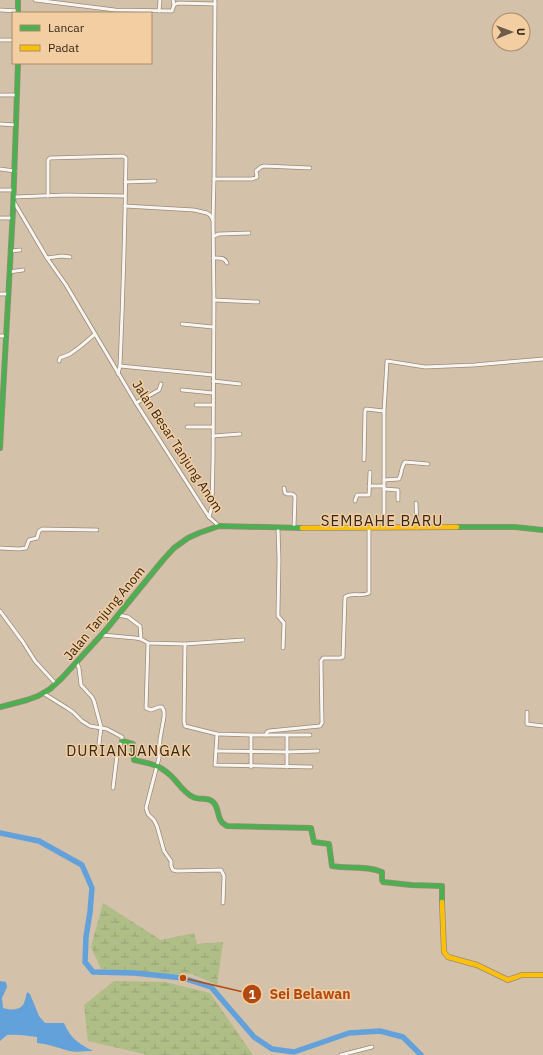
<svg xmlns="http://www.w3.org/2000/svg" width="543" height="1055" font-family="'IBM Plex Sans',sans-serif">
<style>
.wetland{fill:url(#wetland-marsh)}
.water{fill:#63a1db}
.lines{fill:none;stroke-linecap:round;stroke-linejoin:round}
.river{stroke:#63a1db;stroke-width:5.5}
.street-casing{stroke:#998a78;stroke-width:4.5}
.fast-casing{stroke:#998a78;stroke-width:6}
.slow-casing{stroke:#998a78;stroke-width:6}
.street{stroke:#f9f6f2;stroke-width:3}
.fast{stroke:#4caf50;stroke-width:4.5}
.slow{stroke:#ffc107;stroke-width:4.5}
.labels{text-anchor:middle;stroke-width:3;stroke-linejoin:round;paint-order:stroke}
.street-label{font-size:13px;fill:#342615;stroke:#f3cea3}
.quarter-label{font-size:15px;letter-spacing:1px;fill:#342615;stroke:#f3cea3}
.leader{fill:none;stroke:#b24a0f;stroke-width:1.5}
.callout-dot{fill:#b24a0f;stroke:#f3cea3;stroke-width:1.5}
.mark-label{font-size:12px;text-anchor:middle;font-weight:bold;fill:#fff}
.callout-label{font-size:14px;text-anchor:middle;font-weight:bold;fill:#b24a0f;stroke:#f3cea3;stroke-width:3;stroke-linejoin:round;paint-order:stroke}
</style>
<defs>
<pattern id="wetland-marsh" width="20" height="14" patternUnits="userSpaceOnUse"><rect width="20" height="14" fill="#afbd86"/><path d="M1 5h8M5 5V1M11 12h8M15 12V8" fill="none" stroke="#97a273"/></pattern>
</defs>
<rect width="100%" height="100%" fill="#d4c1a9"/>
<g class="wetland">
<path d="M103,903L161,940L194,933L197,944L223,942L217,985L192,974H156L101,969L91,947Z"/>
<path d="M114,981L165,982L210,993L253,1055H148L88,1041L84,1005Z"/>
</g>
<path class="water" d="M0,981L6,982L7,987L2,998L3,1008C9,1010 18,1011 23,1005C25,1002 26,996 27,992L30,994L39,1016L45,1023H64C71,1039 78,1043 93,1051C84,1051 74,1053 66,1050C56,1047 47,1044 37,1043V1037C27,1036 18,1034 7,1035L0,1041Z"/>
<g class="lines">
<path class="river" d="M0,833L39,841L82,865L92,888L90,912L86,937L85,962L93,972L134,973L183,978L211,987L254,1037L272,1049L294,1052L349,1033L380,1031L403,1037L421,1055"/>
<defs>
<g id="street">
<path d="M35,0L115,10L172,11L174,5L173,0"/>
<path d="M174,5L178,3L215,4"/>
<path d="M0,10L18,11"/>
<path d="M159,11L160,0"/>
<path d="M0,40H13"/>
<path d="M0,95H16"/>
<path d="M0,124L16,125"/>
<path d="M0,169L15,171"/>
<path d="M214,179H252L257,177L256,171L261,167L264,166L310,168"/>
<path d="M125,182L155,181"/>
<path d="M0,190H14"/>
<path d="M48,196V160L50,158L123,156L126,158C125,227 123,297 120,366L118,374"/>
<path d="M14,197L66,195L124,196"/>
<path d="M14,202L47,258L66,285L136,403L198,500L209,517L219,526"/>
<path d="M125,206L194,210L207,213L210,215L213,220"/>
<path d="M0,218H13"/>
<path d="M214,236L219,234L249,233"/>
<path d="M11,251L20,250"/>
<path d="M47,258L62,256L70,257"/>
<path d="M213,258C220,258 224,257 227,263"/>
<path d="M9,272L23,270"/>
<path d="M0,294H8"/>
<path d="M214,300L258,302"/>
<path d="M182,324L213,327"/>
<path d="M0,336H6"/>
<path d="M59,361L60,358L70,354L81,346L95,334"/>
<path d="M120,366L213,375"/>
<path d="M213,381L240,384"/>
<path d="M182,390L213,393"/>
<path d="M136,403L159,390L161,384"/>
<path d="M196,405H213"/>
<path d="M187,427H213"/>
<path d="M213,436L240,434"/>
<path d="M364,460L365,411L366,409L384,411"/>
<path d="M384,480L399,479C402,473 401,467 405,462L428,464"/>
<path d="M369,486H384"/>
<path d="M284,488L285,493L287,494H292L294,495L295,497L294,527"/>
<path d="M384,489L398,490V500"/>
<path d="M355,501L357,495H369L370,472"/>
<path d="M416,503L417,528"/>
<path d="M209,517L212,506L213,460L214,300L213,220L214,179L215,0"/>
<path d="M278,528L279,560L278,612V616L284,623L283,648"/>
<path d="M384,528V411L387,361L425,367L474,365L543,359"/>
<path d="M0,548L19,549L26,548L29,540L37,538L39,531L42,529L97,530"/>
<path d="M0,611L23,642L35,661L56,684"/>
<path d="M118,615L128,617L140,626L141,639"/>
<path d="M102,635L135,638L141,639L148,643L185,644L243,640"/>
<path d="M148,643L146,708L151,710L159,707H162L164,711V717L160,739L159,758L146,808L148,814L154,820L157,826L164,851L171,861V866L173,870L177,871L221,870L224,876L223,903"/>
<path d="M185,644L184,722L185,726L217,734L251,735H310"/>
<path d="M77,663L79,668L81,685L92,697L94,701L101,727L99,744"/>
<path d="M43,693L67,708L73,712L82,721L90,726L107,729L122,737V741L120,745V754L117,755L113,788"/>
<path d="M527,712V724L543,726"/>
<path d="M217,734L215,765L311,767"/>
<path d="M266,735L267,732L269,731L320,726L322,723L321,661L323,658H340L343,657L345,597C352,592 361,597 369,593V528"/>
<path d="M287,736V767"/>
<path d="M216,751L287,752L318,751"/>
<path d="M251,767V735"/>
<path d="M341,1055L372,1047"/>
</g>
<g id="fast">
<path d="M18,0V13"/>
<path d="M0,448L13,210L18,63"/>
<path d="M457,527H515L543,530"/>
<path d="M0,707L27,700L38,696L50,689L61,679L105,631L163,560L174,548L188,538L199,533L219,526L302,528"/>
<path d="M122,741L133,744L134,760C153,764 161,765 175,780C180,786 186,794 193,797C200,801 208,796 214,803C220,810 216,821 227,826L311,828L314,842L329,844L332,866C349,869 366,865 382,872V880L383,882L411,885L442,886V902"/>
</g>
<g id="slow">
<path d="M302,528L457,527"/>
<path d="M442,902L444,952L448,957L477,965L508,980L522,975H543"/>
</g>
</defs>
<use href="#street" class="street-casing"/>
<use href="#fast" class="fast-casing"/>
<use href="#slow" class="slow-casing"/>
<use href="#street" class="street"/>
<use href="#fast" class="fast"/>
<use href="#slow" class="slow"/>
</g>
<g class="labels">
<g class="street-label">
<text transform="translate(178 446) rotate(57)" y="5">Jalan Besar Tanjung Anom</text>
<text transform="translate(104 613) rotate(-50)" y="5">Jalan Tanjung Anom</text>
</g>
<g class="quarter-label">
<text x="382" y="526">SEMBAHE BARU</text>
<text x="129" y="756">DURIANJANGAK</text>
</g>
</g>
<path class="leader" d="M183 978L252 994"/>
<g class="callout-dot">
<circle cx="183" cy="978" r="4"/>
<circle cx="252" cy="994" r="10"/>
</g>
<g class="mark-label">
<text x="252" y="999">1</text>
</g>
<g class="callout-label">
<text x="310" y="999">Sei Belawan</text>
</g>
<rect x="12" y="12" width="140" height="52" fill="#f3cea3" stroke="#a78b6a"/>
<rect x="20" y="25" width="20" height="6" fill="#4caf50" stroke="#a78b6a"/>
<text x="48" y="32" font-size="12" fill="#342615">Lancar</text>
<rect x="20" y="45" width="20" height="6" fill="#ffc107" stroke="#a78b6a"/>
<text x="48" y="52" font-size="12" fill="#342615">Padat</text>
<g transform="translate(511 32) rotate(89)"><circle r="19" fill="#f3cea3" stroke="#a78b6a"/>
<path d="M0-3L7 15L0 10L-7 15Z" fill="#6c5c49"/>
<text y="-6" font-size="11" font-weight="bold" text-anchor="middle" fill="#342615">U</text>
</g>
</svg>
